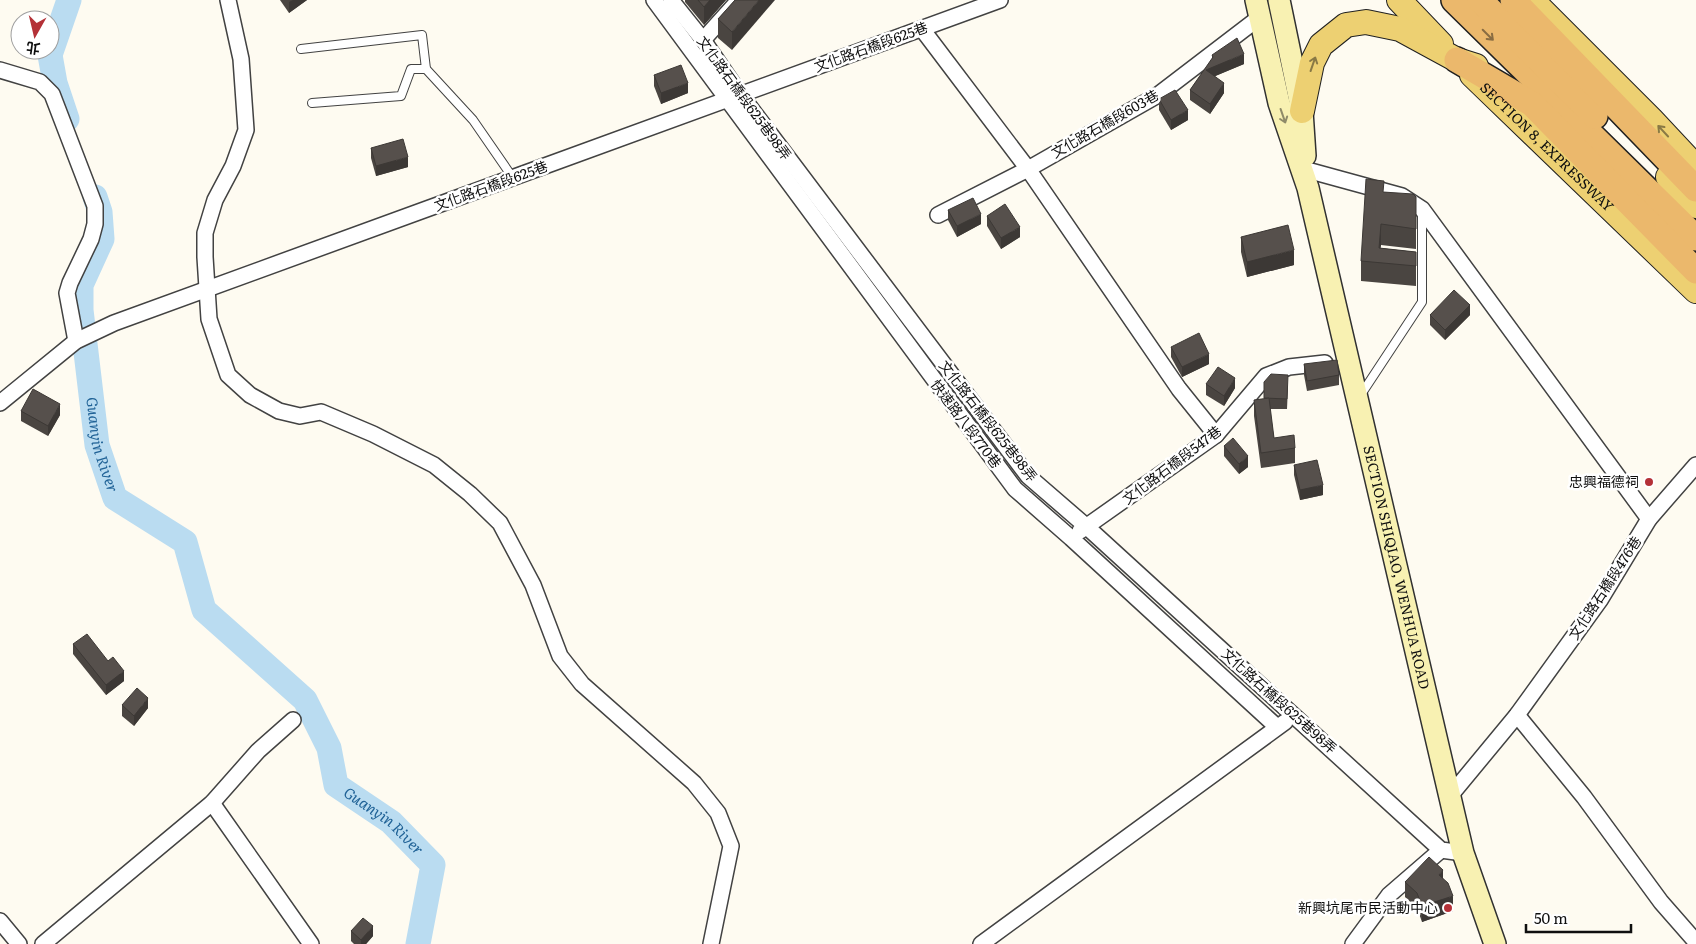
<svg xmlns="http://www.w3.org/2000/svg" width="1696" height="944" font-family="Literata,'Noto Sans TC',serif">
<style>
.lines{fill:none;stroke-linecap:round;stroke-linejoin:round}
.river{stroke:#badcf1;stroke-width:25}
.service-casing{stroke:#424242;stroke-width:10}
.minor-casing{stroke:#424242;stroke-width:18}
.secondary-casing{stroke:#313131;stroke-width:24}
.primary-casing{stroke:#202020;stroke-width:26}
.trunk-casing{stroke:#202020;stroke-width:28}
.service{stroke:#fff;stroke-width:8}
.minor{stroke:#fff;stroke-width:15}
.secondary{stroke:#f8f1b2;stroke-width:21}
.primary{stroke:#edd072;stroke-width:24}
.trunk{stroke:#ebb86c;stroke-width:25}
.wall{fill:#4a4541}
.shaded-wall{fill:#3c3835}
.building{fill:#56504c;stroke:#3c3835}
.oneway{stroke:#886c42}
.oneway2{stroke:#897945}
.oneway3{stroke:#8f8b69}
.poi-dot{fill:#b43137;stroke:#fff;stroke-width:2}
.labels{text-anchor:middle;stroke-width:5;stroke-linejoin:round;paint-order:stroke}
.street-label{font-size:14px;fill:#0f0f0f;stroke:#fff}
.poi-label{font-size:14px;fill:#0f0f0f;stroke:#fff;text-anchor:end}
.water-label{font-size:15px;font-style:italic;fill:#216397;stroke:#fff}
</style>
<rect width="100%" height="100%" fill="#fefbf1"/>
<g class="lines">
<g class="river">
<path d="M67,119L55,83L50,55L69,0"/>
<path id="s1" d="M95,197L100,212L102,239L81,285V310L97,445L115,498L185,542L204,610L305,700L329,748L336,785L391,822L433,865L418,944"/>
</g>
<defs>
<g id="service">
<path d="M301,49L422,35L426,69L473,120L513,178"/>
<path d="M312,103L401,96L411,69H426"/>
<path d="M1360,396L1422,302V213"/>
</g>
<g id="minor">
<path d="M228,0L241,59L246,130L233,166L215,200L205,233V257L209,319L228,375L250,395L279,411L300,416L321,412L373,434L434,465L470,494L500,523L533,585L560,656L582,684L694,783L718,813L731,846L711,944"/>
<path d="M654,0L1015,489L1071,538L1277,727"/>
<path d="M671,0L703,40L740,94L1028,476L1087,527L1441,850L1463,853"/>
<path d="M922,29L1028,169L1179,389L1216,435"/>
<path d="M703,40L739,0"/>
<path d="M0,70L40,82L52,94L95,206V224L91,239L70,283L67,293L76,341"/>
<path d="M1307,170L1402,196L1422,209L1649,519"/>
<path d="M938,215L1028,169L1158,95L1260,17"/>
<path d="M0,403L76,341L114,323L1000,0"/>
<path d="M1080,531L1216,435L1266,376L1289,367L1325,363"/>
<path d="M1517,715L1584,797L1661,902L1696,942"/>
<path d="M1450,796L1517,715L1600,600L1649,519L1696,465"/>
<path d="M212,803L311,944"/>
<path d="M0,921L19,944"/>
<path d="M43,944L212,803L258,751L293,720"/>
<path d="M981,944L1285,722"/>
<path d="M1353,944L1389,895L1441,850"/>
</g>
<g id="secondary">
<path id="s2" d="M1256,0L1279,103L1308,188L1463,853L1495,944"/>
<path d="M1279,0L1302,111L1305,156"/>
</g>
<g id="primary">
<path d="M1399,0L1441,44"/>
<path d="M1532,0L1651,119L1696,167"/>
<path id="s3" d="M1472,75L1696,291"/>
<path d="M1302,111L1312,63L1321,45L1346,25L1366,22L1400,29L1457,60L1476,66"/>
<path d="M1668,177L1696,206"/>
</g>
<g id="trunk">
<path d="M1454,0L1696,238"/>
<path d="M1480,0L1595,116"/>
<path d="M1513,0L1696,189"/>
<path d="M1457,60L1532,104L1696,271"/>
</g>
</defs>
<use href="#service" class="service-casing"/>
<use href="#minor" class="minor-casing"/>
<use href="#secondary" class="secondary-casing"/>
<use href="#primary" class="primary-casing"/>
<use href="#trunk" class="trunk-casing"/>
<use href="#service" class="service"/>
<use href="#minor" class="minor"/>
<use href="#secondary" class="secondary"/>
<use href="#primary" class="primary"/>
<use href="#trunk" class="trunk"/>
</g>
<g class="wall">
<path d="M280,0H307L289,13Z"/>
<path d="M685,0H726L704,25L685,2Z"/>
<path d="M735,0L732,50L718,38V19Z"/>
<path d="M1212,55L1244,64L1215,76L1224,93L1210,114L1190,100V90L1212,59Z"/>
<path d="M654,75L688,93L661,104L654,86Z"/>
<path d="M1159,99L1188,120L1171,130L1159,110Z"/>
<path d="M371,148L408,167L376,176L371,158Z"/>
<path d="M1384,192L1416,197V249L1381,245L1380,248L1416,252V286L1361,281V261Z"/>
<path d="M948,210L981,224L957,237L948,220Z"/>
<path d="M987,216L1020,237L1001,249L987,226Z"/>
<path d="M1241,237L1294,265L1247,277L1241,252Z"/>
<path d="M1430,315H1470L1445,340L1430,325Z"/>
<path d="M1171,347L1209,364L1182,377L1171,357Z"/>
<path d="M1304,364L1339,375V385L1307,391L1304,375Z"/>
<path d="M1264,382L1288,386L1287,409H1270L1274,438L1295,448V463L1261,468L1254,416V400L1264,399Z"/>
<path d="M1206,384L1235,388L1224,406L1206,395Z"/>
<path d="M21,411L60,415L48,436L21,421Z"/>
<path d="M1224,446L1248,467L1239,474L1224,456Z"/>
<path d="M1294,465L1323,495L1300,500L1294,475Z"/>
<path d="M73,644L108,661L124,681L106,695L73,654Z"/>
<path d="M122,705L148,708L134,726L122,716Z"/>
<path d="M1443,878L1453,911L1422,922L1417,908L1405,897V882Z"/>
<path d="M351,931L373,936L366,944H354L351,941Z"/>
</g>
<g class="shaded-wall">
<path d="M293,0H307L289,13V2Z"/>
<path d="M710,0H726L704,25V7Z"/>
<path d="M759,0H775L732,50V32Z"/>
<path d="M1244,54V64L1206,80V70Z"/>
<path d="M688,83V93L661,104V93Z"/>
<path d="M1224,83V93L1210,114V104Z"/>
<path d="M1188,110V120L1171,130V120Z"/>
<path d="M408,157V167L376,176V166Z"/>
<path d="M981,214V224L957,237V226Z"/>
<path d="M1381,224V245L1379,263V248Z"/>
<path d="M1020,227V237L1001,249V238Z"/>
<path d="M1294,250V265L1247,277V262Z"/>
<path d="M1470,305V315L1445,340V330Z"/>
<path d="M1209,354V364L1182,377V367Z"/>
<path d="M1235,378V388L1224,406V396Z"/>
<path d="M60,404V415L48,436V426Z"/>
<path d="M1248,456V467L1239,474V464Z"/>
<path d="M1323,485V495L1300,500V490Z"/>
<path d="M124,671V681L106,695V685Z"/>
<path d="M148,698V708L134,726V716Z"/>
<path d="M1443,870V886L1439,875Z"/>
<path d="M1453,896V911L1422,922V906Z"/>
<path d="M373,926V936L366,944H361V940Z"/>
</g>
<g class="building">
<path d="M698,0H710L704,7Z"/>
<path d="M735,0H759L732,32L718,19Z"/>
<path d="M1237,38L1244,54L1206,70L1224,83L1210,104L1190,90L1213,57L1212,55Z"/>
<path d="M681,65L688,83L661,93L654,75Z"/>
<path d="M1175,90L1188,110L1171,120L1159,99Z"/>
<path d="M403,139L408,157L376,166L371,148Z"/>
<path d="M1366,179L1384,181L1383,192L1413,194L1416,197V229L1381,224L1379,248L1416,252V266L1361,261Z"/>
<path d="M973,198L981,214L957,226L948,210Z"/>
<path d="M1005,204L1020,227L1001,238L987,216Z"/>
<path d="M1288,225L1294,250L1247,262L1241,237Z"/>
<path d="M1454,290L1470,305L1445,330L1430,315Z"/>
<path d="M1199,333L1209,354L1182,367L1171,347Z"/>
<path d="M1337,360L1339,375L1307,381L1304,364Z"/>
<path d="M1218,367L1235,378L1224,396L1206,384Z"/>
<path d="M1271,374L1288,375L1287,399L1264,398V382Z"/>
<path d="M33,389L60,404L48,426L21,411Z"/>
<path d="M1269,398L1274,438L1294,435L1295,448L1261,453L1254,400Z"/>
<path d="M1233,438L1248,456L1239,464L1224,446Z"/>
<path d="M1317,460L1323,485L1300,490L1294,465Z"/>
<path d="M87,634L108,661L113,657L124,671L106,685L73,644Z"/>
<path d="M137,688L148,698L134,716L122,705Z"/>
<path d="M1429,857L1443,870L1439,875L1448,883L1453,896L1422,906L1417,893L1405,882Z"/>
<path d="M363,918L373,926L361,940L351,931Z"/>
</g>
<defs><path id="oneway-shaft" d="M-6 0H5M1.5-3L5.5 0L1.5 3" fill="none" stroke-width="1.6" stroke-linecap="round" stroke-linejoin="round" transform="scale(1.25)"/></defs>
<use class="oneway" href="#oneway-shaft" transform="translate(1488 35) rotate(45)"/>
<g class="oneway2">
<use href="#oneway-shaft" transform="translate(1313 64) rotate(-71)"/>
<use href="#oneway-shaft" transform="translate(1663 131) rotate(-133)"/>
</g>
<use class="oneway3" href="#oneway-shaft" transform="translate(1283 116) rotate(71)"/>
<g class="poi-dot">
<circle cx="1649" cy="482" r="5"/>
<circle cx="1448" cy="908" r="5"/>
</g>
<g class="labels">
<g class="street-label">
<text transform="translate(871 47) rotate(-20)" y="5">文化路石橋段625巷</text>
<text transform="translate(744 98) rotate(54)" y="5">文化路石橋段625巷98弄</text>
<text transform="translate(1105 124) rotate(-30)" y="5">文化路石橋段603巷</text>
<text dy="5" stroke="none"><textPath href="#s3" startOffset="104">SECTION 8, EXPRESSWAY</textPath></text>
<text transform="translate(491 186) rotate(-20)" y="5">文化路石橋段625巷</text>
<text transform="translate(988 421) rotate(52)" y="5">文化路石橋段625巷98弄</text>
<text transform="translate(966 424) rotate(53)" y="5">快速路八段770巷</text>
<text transform="translate(1172 465) rotate(-37)" y="5">文化路石橋段547巷</text>
<text dy="5" stroke="none"><textPath href="#s2" startOffset="585">SECTION SHIQIAO, WENHUA ROAD</textPath></text>
<text transform="translate(1605 588) rotate(-57)" y="5">文化路石橋段476巷</text>
<text transform="translate(1279 701) rotate(42)" y="5">文化路石橋段625巷98弄</text>
</g>
<g class="poi-label">
<text x="1639" y="487">忠興福德祠</text>
<text x="1438" y="913">新興坑尾市民活動中心</text>
</g>
<g class="water-label">
<text dy="5" stroke="none"><textPath href="#s1" startOffset="255">Guanyin River</textPath></text>
<text dy="5" stroke="none"><textPath href="#s1" startOffset="750">Guanyin River</textPath></text>
</g>
</g>
<g transform="translate(35 35) rotate(188)"><circle r="24" fill="#ffffff" stroke="#9f9f9f"/>
<path d="M0-4L9 19L0 12L-9 19Z" fill="#b43137"/>
<text y="-8" font-size="14" font-weight="bold" text-anchor="middle" fill="#0f0f0f">北</text>
</g>
<path d="M1526 924v8h105v-8" fill="none" stroke="#0f0f0f" stroke-width="2.5"/>
<text x="1534" y="924" font-size="15" fill="#0f0f0f" stroke="#ffffff" stroke-width="4" paint-order="stroke">50 m</text>
</svg>
